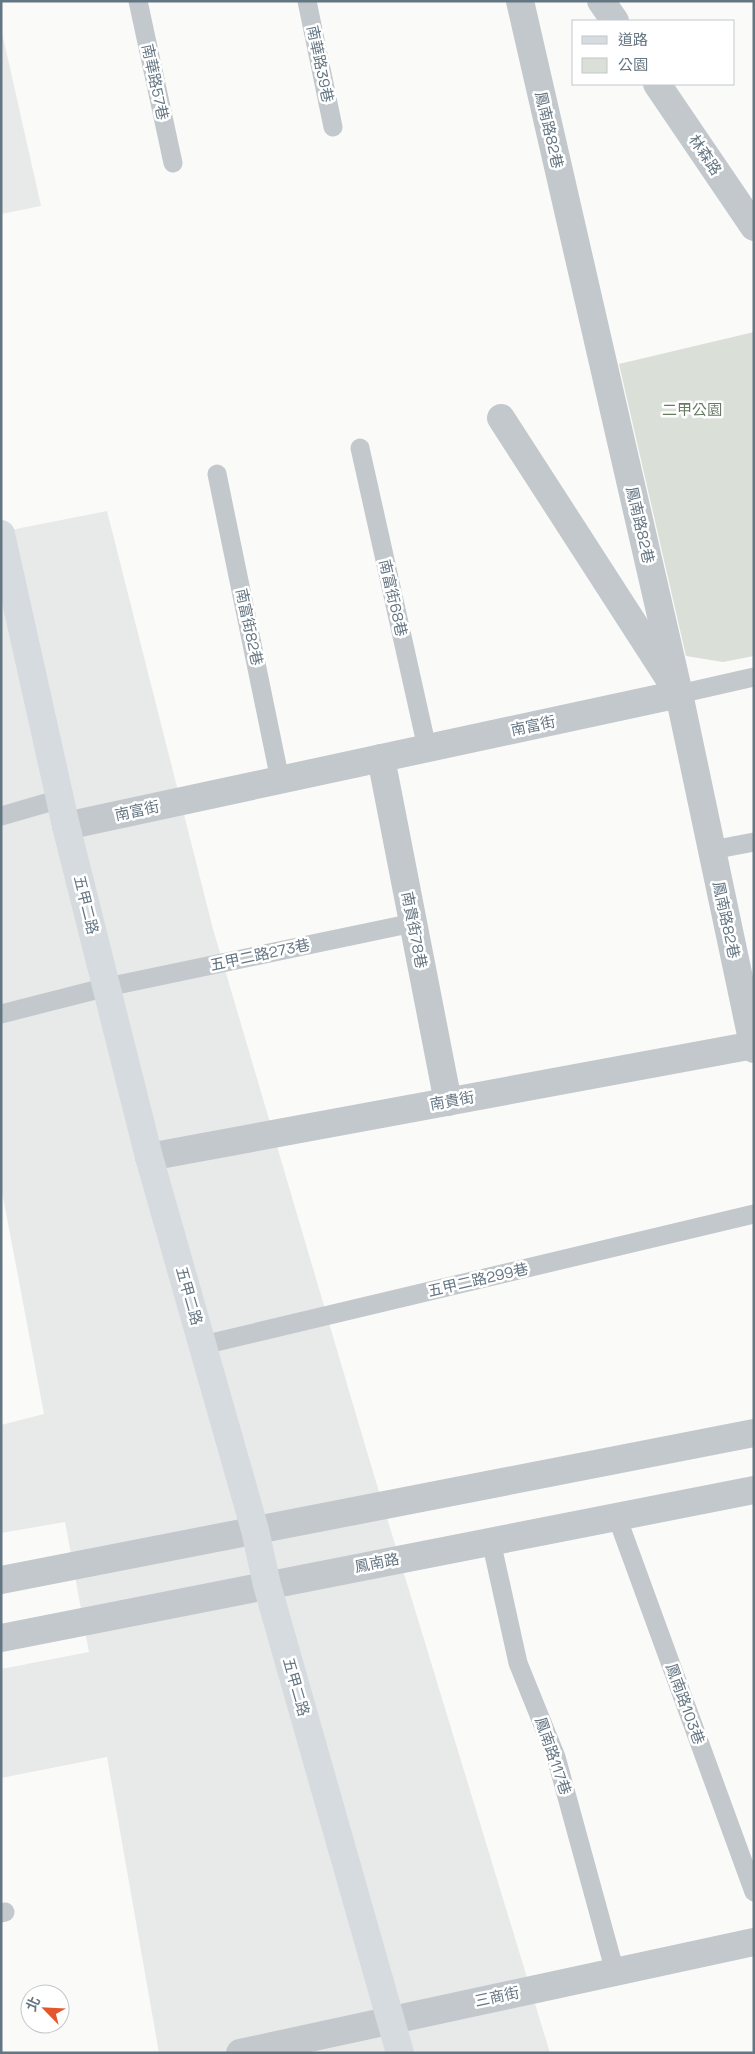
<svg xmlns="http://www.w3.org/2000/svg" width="755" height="2054" font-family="'Space Grotesk','Noto Sans TC',sans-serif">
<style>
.built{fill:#e8e9e9}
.green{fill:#dadfd7}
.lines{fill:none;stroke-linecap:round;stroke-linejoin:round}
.lane{stroke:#c3c8cc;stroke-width:19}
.street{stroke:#c3c8cc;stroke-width:28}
.secondary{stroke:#d6dbdf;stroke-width:28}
.labels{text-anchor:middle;stroke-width:5;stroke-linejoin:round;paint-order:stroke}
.street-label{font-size:15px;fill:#657683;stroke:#fff}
.park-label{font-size:15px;fill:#687a64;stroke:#fff}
</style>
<rect width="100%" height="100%" fill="#fafaf8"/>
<g class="built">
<path d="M1,28L41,206L1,214Z"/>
<path d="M107,511L213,929L370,1462L550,2053H159L107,1757L1,1778V1669L89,1652L65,1522L1,1533V1425L44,1414L1,1186V532Z"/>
</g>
<path class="green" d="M754,332V656L723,662L686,656L619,364Z"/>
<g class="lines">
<g class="lane">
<path d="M138,1L173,163"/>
<path d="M307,1L333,127"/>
<path d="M360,448L427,748"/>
<path d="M217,474L280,780"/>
<path d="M679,694L754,677"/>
<path d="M1,816L60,799"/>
<path d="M712,850L754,842"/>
<path d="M1,1014L107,987L413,923"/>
<path d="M203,1345L754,1214"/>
<path d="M617,1517L754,1892"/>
<path d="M491,1541L518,1663L556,1757L615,1972"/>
<path d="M1,1913L5,1912"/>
</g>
<g class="street">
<path d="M520,1L679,694L754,1049"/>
<path d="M601,1L615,21"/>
<path d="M657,84L754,227"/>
<path d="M381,758L448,1102"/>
<path d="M66,826L679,694L501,418"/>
<path d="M149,1157L754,1045"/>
<path d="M1,1580L754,1433"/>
<path d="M1,1638L754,1490"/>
<path d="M240,2053L754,1942"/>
</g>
<path class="secondary" d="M1,534L66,826L149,1157L255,1530L267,1585L400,2053"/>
</g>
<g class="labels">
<g class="street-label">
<text transform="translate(320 64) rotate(78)" y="5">南華路39巷</text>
<text transform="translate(155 82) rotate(78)" y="5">南華路57巷</text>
<text transform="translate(549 130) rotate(77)" y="5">鳳南路82巷</text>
<text transform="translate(705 155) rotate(56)" y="5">林森路</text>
<text transform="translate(640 525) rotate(77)" y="5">鳳南路82巷</text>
<text transform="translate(393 598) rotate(77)" y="5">南富街68巷</text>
<text transform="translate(249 627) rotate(78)" y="5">南富街82巷</text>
<text transform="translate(533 726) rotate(-12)" y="5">南富街</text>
<text transform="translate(137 811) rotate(-12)" y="5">南富街</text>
<text transform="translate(86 905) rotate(76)" y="5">五甲二路</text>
<text transform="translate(726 920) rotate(78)" y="5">鳳南路82巷</text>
<text transform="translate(414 930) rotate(79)" y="5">南貴街78巷</text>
<text transform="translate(260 955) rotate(-12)" y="5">五甲二路273巷</text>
<text transform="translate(452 1101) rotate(-10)" y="5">南貴街</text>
<text transform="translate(478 1280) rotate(-13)" y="5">五甲二路299巷</text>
<text transform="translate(189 1296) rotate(74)" y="5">五甲二路</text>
<text transform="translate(377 1563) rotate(-11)" y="5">鳳南路</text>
<text transform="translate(296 1687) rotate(74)" y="5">五甲二路</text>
<text transform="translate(685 1704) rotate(70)" y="5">鳳南路103巷</text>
<text transform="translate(553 1756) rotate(71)" y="5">鳳南路117巷</text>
<text transform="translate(497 1997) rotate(-12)" y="5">三商街</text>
</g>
<g class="park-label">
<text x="692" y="415">二甲公園</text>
</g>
</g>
<rect width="755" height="2054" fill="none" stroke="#657683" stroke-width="5"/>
<rect x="572" y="20" width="162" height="65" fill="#ffffff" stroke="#c1c8cd"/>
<rect x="582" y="36" width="25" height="8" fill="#d6dbdf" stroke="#c1c8cd"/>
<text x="618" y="45" font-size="15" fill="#657683">道路</text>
<rect x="582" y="58" width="25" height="15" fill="#dadfd7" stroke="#c1c8cd"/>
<text x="618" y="70" font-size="15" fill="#657683">公園</text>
<g transform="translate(45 2009) rotate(294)"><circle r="24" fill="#ffffff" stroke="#c1c8cd"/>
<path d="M0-4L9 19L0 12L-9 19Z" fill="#e4572e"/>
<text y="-8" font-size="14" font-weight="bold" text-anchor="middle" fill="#657683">北</text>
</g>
</svg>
